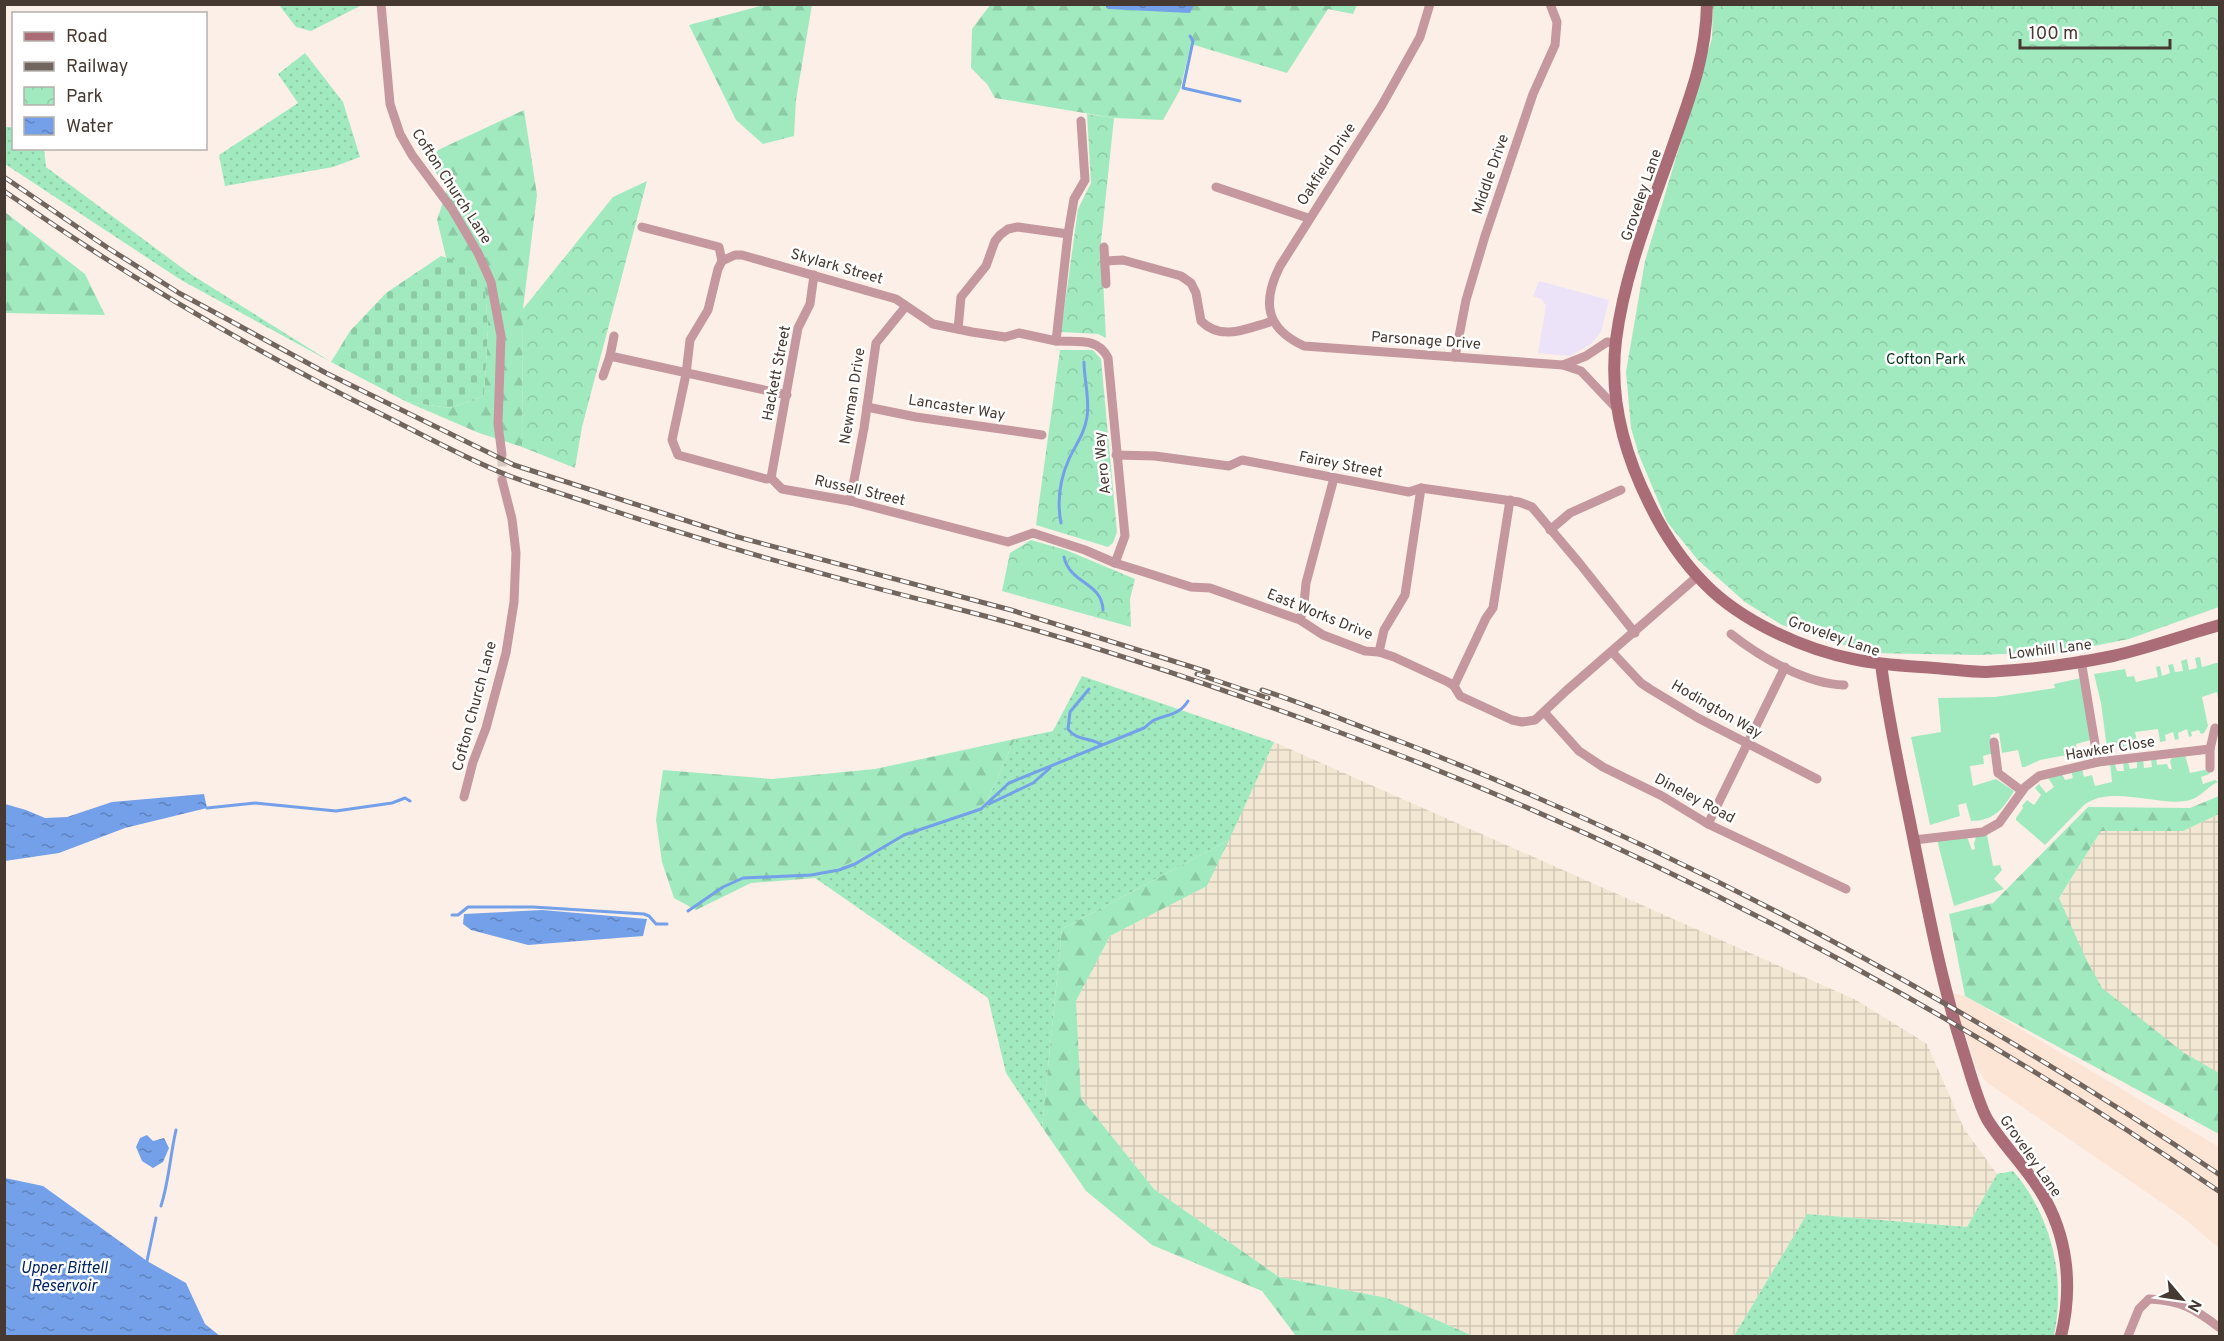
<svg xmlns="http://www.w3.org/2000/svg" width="2224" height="1341" font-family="Overpass,sans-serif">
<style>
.commercial{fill:#ece3f9}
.industrial{fill:url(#industrial-grid)}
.built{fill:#fde5d6}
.grass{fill:url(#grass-dots)}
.forest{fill:url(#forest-firs)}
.cemetery{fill:url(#cemetery-stones)}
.park{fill:url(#park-crowns)}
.garden{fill:#a1eabf}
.water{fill:url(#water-ripples)}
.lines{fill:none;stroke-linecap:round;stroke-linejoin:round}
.stream{stroke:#73a0e9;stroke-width:3}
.street-tunnel{stroke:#d8cbc3;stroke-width:9;stroke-dasharray:9 4.5;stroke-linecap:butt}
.street{stroke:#c4989e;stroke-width:9}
.secondary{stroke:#aa6c77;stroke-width:12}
.rail-casing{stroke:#72655d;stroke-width:5}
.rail{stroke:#fff;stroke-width:3;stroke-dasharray:9;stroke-linecap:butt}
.labels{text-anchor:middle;stroke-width:5;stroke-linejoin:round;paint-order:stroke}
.street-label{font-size:15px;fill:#463931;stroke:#fff}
.park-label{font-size:15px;fill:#08331f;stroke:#fff}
.water-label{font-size:16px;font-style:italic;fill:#002564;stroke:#fff}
</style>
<defs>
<pattern id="industrial-grid" width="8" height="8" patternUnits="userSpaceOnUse" patternTransform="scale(1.5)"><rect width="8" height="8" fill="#f1e7d2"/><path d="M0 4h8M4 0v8" fill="none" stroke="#d0c7b5"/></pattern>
<pattern id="grass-dots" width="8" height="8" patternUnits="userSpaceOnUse" patternTransform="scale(1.5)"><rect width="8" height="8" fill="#a1eabf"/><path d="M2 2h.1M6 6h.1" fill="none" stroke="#8cc9a5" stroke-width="1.8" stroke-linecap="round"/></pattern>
<pattern id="forest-firs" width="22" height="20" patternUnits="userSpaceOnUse" patternTransform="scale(1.5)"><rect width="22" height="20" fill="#a1eabf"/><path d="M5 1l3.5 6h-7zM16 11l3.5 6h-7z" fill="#8cc9a5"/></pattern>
<pattern id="cemetery-stones" width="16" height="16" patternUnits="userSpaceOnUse" patternTransform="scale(1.5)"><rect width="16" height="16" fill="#a1eabf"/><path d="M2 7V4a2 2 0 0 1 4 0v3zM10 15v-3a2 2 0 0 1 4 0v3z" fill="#8cc9a5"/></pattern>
<pattern id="park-crowns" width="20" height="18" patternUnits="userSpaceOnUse" patternTransform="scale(1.5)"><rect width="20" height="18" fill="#a1eabf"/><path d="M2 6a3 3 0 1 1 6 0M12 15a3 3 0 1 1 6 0" fill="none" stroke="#8cc9a5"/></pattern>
<pattern id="water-ripples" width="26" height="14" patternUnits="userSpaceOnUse" patternTransform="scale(1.5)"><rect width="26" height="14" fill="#73a0e9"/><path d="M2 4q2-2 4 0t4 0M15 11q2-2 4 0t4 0" fill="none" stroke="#6083bd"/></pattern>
</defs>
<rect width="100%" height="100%" fill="#fcefe7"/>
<path class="commercial" d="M1539,281L1609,300L1601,332L1591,344L1570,356L1538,353L1546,305L1541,299L1533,296Z"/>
<g class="industrial">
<path d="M1274,742L1856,1000L1927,1044L1964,1129L1997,1174L1967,1227L1807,1214L1734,1336H1473L1387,1298L1279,1277L1154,1189L1081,1098L1076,1001L1110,936L1207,886Z"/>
<path d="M2219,814V1134L1965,996L1979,960L2039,931L2101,831H2183Z"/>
</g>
<path class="built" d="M1952,993L1965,996L2219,1147V1248L2181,1216L1986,1082L1976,1067Z"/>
<g class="grass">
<path d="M279,5H362L311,31L296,27Z"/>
<path d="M305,53L343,102L360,157L333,167L225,186L219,155L298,103L278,74Z"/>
<path d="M4,127H13L14,148L44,149L46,167L189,273L331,362L181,280L5,164Z"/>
<path d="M1082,676L1274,742L1229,840L1062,929L1042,1127L1006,1073L988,998L815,878L986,803L1015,739L1053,731Z"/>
<path d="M2013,1171C2052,1216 2066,1278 2054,1336H1734L1807,1214L1967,1227L1997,1174Z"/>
</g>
<g class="forest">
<path d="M764,5H812L796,100L794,136L763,144L736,120L689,25Z"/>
<path d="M990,5H1357L1353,14L1328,9L1287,73L1191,44L1180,90L1163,120L1114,118L995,98L987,84L971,68L972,29Z"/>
<path d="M524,110L537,195L523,309L522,447L479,433L407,402L450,408L484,396L488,329L485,289L456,270L446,257L437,220L447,190L431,165L438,150Z"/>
<path d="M5,212L85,274L105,315L5,313Z"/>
<path d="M1015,739L986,803L815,878L751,883L696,910L674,898L662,862L656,820L663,770L772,779L875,769Z"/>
<path d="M2219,796V814L2183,831H2101L2059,898L2085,957L2102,988L2184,1053L2219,1073V1134L1965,996L1949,914L1993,903L2088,807L2190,808Z"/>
<path d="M1229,840L1207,886L1110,936L1076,1001L1081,1098L1154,1189L1279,1277L1387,1298L1473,1336H1296L1262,1291L1152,1245L1086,1191L1042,1127L1062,929Z"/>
</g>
<path class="cemetery" d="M441,256L458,261L485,288L488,329L484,396L450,408L407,402L331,362L350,331L386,293Z"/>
<g class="park">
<path d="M1713,5H2219V607L2129,639L2068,651L1980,655L1869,653L1782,625L1745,602L1698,560L1667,522L1639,455L1631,428L1626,372L1645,261L1712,38Z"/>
<path d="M1087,114L1114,118L1101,242L1106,338L1098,334L1061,332L1078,209L1091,183Z"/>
<path d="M647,181L582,427L575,468L522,447L523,309L613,197Z"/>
<path d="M1060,350H1093L1101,359L1117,532L1113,543L1108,547L1036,525Z"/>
<path d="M1031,540L1066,550L1135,579L1130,599L1131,627L1002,591L1010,553Z"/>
</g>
<g class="garden">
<path d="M2200,657L2202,667L2220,662L2219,705L2217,692L2202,697L2208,726L2204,733L2201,734L2199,730L2191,732L2192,736L2189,737L2187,729L2178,733L2179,739L2175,740L2173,732L2165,735L2166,741L2160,742L2158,729L2135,732L2138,746L2107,748L2101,703L2094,674L2125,669L2127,677L2134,676L2136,682L2158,677L2156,667L2160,666L2162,676L2170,673L2168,665L2173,664L2175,672L2183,671L2181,661L2187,659L2189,670L2197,668L2195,658Z"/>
<path d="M2081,678L2091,740L2076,744L2077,753L2040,760L2025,767H2022L2018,750L2002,753L1999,733L1990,735L1994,753L1983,756L1984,764L1970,766L1973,786L1996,779L2014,791C2003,809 1994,821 1971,821L1966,803L1958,805L1960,816L1930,825L1911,737L1941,732L1938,698L1995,697L2055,688L2054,684Z"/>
<path d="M2185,755L2190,773L2209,769L2211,771L2209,774L2201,777L2203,784L2215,780L2218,782C2208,786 2201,797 2190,800C2160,808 2110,783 2083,806L2045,845L2016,820V818L2023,808L2022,806L2027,800L2034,805L2041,795L2035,788L2039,784L2046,793L2054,787L2047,776L2061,772L2065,780L2073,778L2071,771L2082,769L2084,777L2092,775L2095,786L2112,782L2110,764H2115L2117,771H2124L2123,762H2128L2130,769L2137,768V760L2143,759L2144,768L2152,767L2151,758L2156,757L2157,765L2167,764L2169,769H2172L2170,761L2172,758Z"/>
<path d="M1987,835L1993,866L2000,865L2002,870L1994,879L2004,889L1954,906L1937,840L1967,837L1972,850L1975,849L1974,843L1976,837Z"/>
</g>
<g class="water">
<path d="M1107,4H1194V5L1190,13L1108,9L1106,7Z"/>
<path d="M204,794L207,808L125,828L59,853L5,861V804L26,810L45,818L67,817L112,802Z"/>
<path d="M542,910L647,919L643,936L528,945L471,930L463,924L464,914Z"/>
<path d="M147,1135L153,1141L164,1138L169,1148L163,1162L153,1168L142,1161L136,1147L140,1138Z"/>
<path d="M5,1178L43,1186L147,1261L186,1283L205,1324L220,1336H5Z"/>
</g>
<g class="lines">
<g class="stream">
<path d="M1190,36L1193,41L1183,88L1240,101"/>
<path d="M1061,523C1057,502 1060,479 1069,459C1076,444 1084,435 1087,417C1090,399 1084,380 1084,362"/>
<path d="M1064,557C1070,584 1102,582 1103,610"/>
<path d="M1089,689L1070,712L1068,729C1076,741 1091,737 1102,745"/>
<path d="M989,804L1033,783L1050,768"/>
<path d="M207,808L255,803L336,811L392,803L405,798L410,801"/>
<path d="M688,911L723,887L743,878L811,875L839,870L855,864L904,835L981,809L1009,783L1144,728C1148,725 1152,720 1157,719C1170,714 1180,714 1188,701"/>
<path d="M452,915H458L468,907H533L644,914L649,916L656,924H667"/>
<path d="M161,1206C169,1181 170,1156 176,1130"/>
<path d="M147,1261L156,1218"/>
</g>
<path class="street-tunnel" d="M502,480V455"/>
<g class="street">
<path d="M381,4L390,104L400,134L412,155L452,209L478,253L491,282L501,336L498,424L502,455"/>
<path d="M1430,4L1420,37L1382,105L1280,266C1262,302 1265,328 1304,346L1563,365L1581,371L1617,409"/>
<path d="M1216,187L1308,218"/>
<path d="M642,227L719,247L722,261"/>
<path d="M1068,234L1056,341C1077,342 1098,337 1108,358L1125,536L1115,563"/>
<path d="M1104,247L1106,284"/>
<path d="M1105,261L1123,260L1181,276L1191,283L1196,293L1201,321C1222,342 1248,328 1273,321"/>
<path d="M958,329L961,297L986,266L995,241L1000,235L1008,229L1018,227L1068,234L1074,199L1085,180L1081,121"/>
<path d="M614,336L610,356L787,395"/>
<path d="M1056,341L1019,333L1005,337L972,332L933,324L896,299L742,255H735L722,261L718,269L708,310L690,340L686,374L672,440L678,455L766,479L771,478L782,489L850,501L1008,542L1033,533L1085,550L1115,563L1144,572L1191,587L1210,588L1300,620L1323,635L1365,651L1379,652L1394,657L1448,682L1454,686L1460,696L1512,720L1522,722L1535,720L1567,690L1698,576"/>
<path d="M1455,357L1466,300L1485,236L1533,94L1555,45L1557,22L1550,4"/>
<path d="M1563,365L1586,356L1607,342L1616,343"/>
<path d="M603,376L610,356"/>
<path d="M867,407L916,417L1042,435"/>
<path d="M1116,455L1155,456L1229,466L1242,460L1409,492L1421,488L1519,502L1532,507L1580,564L1635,633"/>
<path d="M771,478L798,328L810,304L814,275"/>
<path d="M850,501L864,428L876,343L906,306"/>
<path d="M1550,530L1570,513L1621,490"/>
<path d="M1300,620L1304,604L1306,583L1334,478"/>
<path d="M1731,634C1760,657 1806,684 1844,685"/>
<path d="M1379,652L1384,630L1405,595L1421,488"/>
<path d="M1612,652L1641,683L1650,689L1698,718L1817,779"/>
<path d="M2081,660L2098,762"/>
<path d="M1454,686L1486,618L1493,608L1510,500"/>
<path d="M1544,712L1579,751L1603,767L1662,796L1708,824L1846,889"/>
<path d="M1994,742L1998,773L2022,791"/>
<path d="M2210,768V749L2215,728"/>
<path d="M464,797L473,762L486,728L506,653L514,602L516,553L512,519L502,480"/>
<path d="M1708,824L1785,667"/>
<path d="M1914,840L1983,832L1999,823L2025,787L2039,776L2098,762L2210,749"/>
<path d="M2128,1336L2139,1309L2149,1299C2181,1300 2195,1309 2220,1328"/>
</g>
<g class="secondary">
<path d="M1707,4C1706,53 1693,89 1677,134C1654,202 1625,269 1616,340C1609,396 1624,453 1649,503C1663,532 1681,560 1705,584C1741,621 1803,649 1853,659C1880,665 1907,666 1934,668C1951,669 1969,672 1986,672C2027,670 2074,664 2113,656C2149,648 2184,635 2220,625"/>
<path d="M1881,664C1889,726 1903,786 1915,847C1929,916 1942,984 1963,1050C1969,1069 1978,1103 1987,1119C2003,1145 2025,1166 2041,1192C2068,1236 2073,1287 2061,1336"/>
</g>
<defs>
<g id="rail">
<path d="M4,177L108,248L179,293L326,373L514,465L734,536L1011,610L1208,672"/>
<path d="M4,191C126,276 252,350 385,416C425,436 465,458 507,475C541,488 576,498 611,510C724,548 838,579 954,608C1077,639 1198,680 1317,724C1636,840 1939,1000 2220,1192"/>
<path d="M1197,674L1268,698"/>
<path d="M1262,690C1308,705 1353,724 1399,741C1589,814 1772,904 1949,1006C2041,1059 2132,1115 2220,1175"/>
</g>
</defs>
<use href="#rail" class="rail-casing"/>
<use href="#rail" class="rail"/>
</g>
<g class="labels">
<g class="street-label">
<text transform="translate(1326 164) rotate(-57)" y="5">Oakfield Drive</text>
<text transform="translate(1490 174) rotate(-71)" y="5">Middle Drive</text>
<text transform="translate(452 186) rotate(57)" y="5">Cofton Church Lane</text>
<text transform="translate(1641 195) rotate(-71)" y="5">Groveley Lane</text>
<text transform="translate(837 266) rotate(16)" y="5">Skylark Street</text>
<text transform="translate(1426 340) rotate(4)" y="5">Parsonage Drive</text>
<text transform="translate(776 373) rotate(-79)" y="5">Hackett Street</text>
<text transform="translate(852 396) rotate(-81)" y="5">Newman Drive</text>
<text transform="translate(957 407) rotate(9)" y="5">Lancaster Way</text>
<text transform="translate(1102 463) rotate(-96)" y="5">Aero Way</text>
<text transform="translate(1341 464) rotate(11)" y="5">Fairey Street</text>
<text transform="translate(860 490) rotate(13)" y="5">Russell Street</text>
<text transform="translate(1320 614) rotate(22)" y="5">East Works Drive</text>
<text transform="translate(1834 636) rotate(19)" y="5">Groveley Lane</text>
<text transform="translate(2050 649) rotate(-7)" y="5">Lowhill Lane</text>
<text transform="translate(474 706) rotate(-75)" y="5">Cofton Church Lane</text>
<text transform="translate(1717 709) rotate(30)" y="5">Hodington Way</text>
<text transform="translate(2110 748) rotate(-9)" y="5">Hawker Close</text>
<text transform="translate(1695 798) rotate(28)" y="5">Dineley Road</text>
<text transform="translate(2031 1156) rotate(55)" y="5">Groveley Lane</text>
</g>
<g class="park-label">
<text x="1926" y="364">Cofton Park</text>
</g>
<g class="water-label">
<text x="64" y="1273">Upper Bittell<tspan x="64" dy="18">Reservoir</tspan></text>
</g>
</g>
<rect width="2224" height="1341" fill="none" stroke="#463931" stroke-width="12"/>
<rect x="12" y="12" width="195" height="138" fill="#ffffff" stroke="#b5b0ad" stroke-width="1.5"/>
<rect x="24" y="32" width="30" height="9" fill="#aa6c77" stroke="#b5b0ad" stroke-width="1.5"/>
<text x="66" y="42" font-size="18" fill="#463931">Road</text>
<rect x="24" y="62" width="30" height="9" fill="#72655d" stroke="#b5b0ad" stroke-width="1.5"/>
<text x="66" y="72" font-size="18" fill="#463931">Railway</text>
<rect x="24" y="87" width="30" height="18" fill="url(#park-crowns)" stroke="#b5b0ad" stroke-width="1.5"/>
<text x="66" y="102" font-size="18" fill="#463931">Park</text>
<rect x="24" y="117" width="30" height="18" fill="url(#water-ripples)" stroke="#b5b0ad" stroke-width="1.5"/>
<text x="66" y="132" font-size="18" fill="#463931">Water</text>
<g transform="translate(2182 1299) rotate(119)" stroke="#ffffff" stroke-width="4.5" paint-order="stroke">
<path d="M0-4.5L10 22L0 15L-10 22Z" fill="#463931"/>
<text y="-9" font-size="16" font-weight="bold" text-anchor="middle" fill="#463931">N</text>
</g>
<path d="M2020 39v9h150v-9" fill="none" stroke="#463931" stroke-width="3"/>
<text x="2029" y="39" font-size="18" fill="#463931" stroke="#ffffff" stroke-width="4.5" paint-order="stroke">100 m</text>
</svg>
